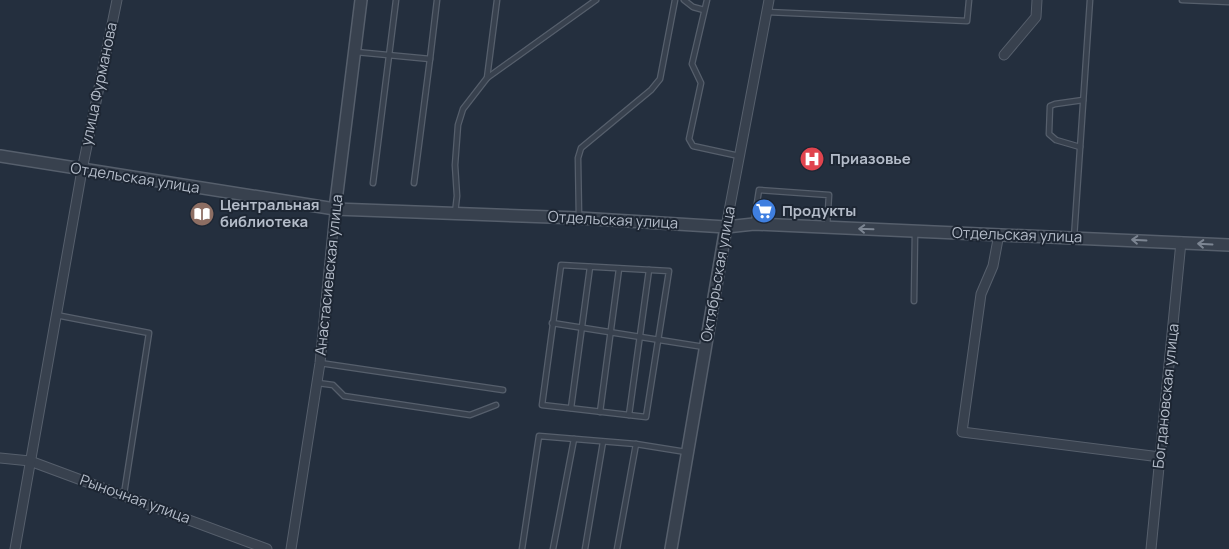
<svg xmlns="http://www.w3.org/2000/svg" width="1229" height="549" font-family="Manrope,sans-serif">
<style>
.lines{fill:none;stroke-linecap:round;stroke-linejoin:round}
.service-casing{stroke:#565f6c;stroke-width:7}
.minor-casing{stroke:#565f6c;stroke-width:11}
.tertiary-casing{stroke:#565f6c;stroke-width:14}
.service{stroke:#38414e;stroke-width:4.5}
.minor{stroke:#38414e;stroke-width:9}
.tertiary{stroke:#38414e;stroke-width:11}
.oneway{stroke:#7c8592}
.labels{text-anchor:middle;stroke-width:4;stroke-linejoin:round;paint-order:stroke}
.street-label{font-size:15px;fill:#b4bcc9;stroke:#1d2633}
.poi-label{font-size:15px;font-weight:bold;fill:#b4bcc9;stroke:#1d2633;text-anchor:start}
</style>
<rect width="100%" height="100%" fill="#242f3e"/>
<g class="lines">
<defs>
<g id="service">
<path d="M684,0L693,7L704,10"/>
<path d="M707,0L692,64L701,83L689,139L693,146L739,156"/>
<path d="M1182,0L1229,2"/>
<path d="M767,12L967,21L969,0"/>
<path d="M356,52L430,59L437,0"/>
<path d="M487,78L596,0"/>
<path d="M1080,147L1056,140L1049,134L1050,106L1055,104L1083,100"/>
<path d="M373,183L396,0"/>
<path d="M414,183L430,59"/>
<path d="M455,213L457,196L455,165L458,125L463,109L487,78L497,0"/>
<path d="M579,218L578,158L581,148L651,90L660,79L675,0"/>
<path d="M754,222L759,190L829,195L827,227"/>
<path d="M1074,238L1090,0"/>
<path d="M561,265L669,271L646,417L542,405Z"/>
<path d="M914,301L915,232"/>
<path d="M56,315L149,333L124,494"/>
<path d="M552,323L704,347"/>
<path d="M320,363L503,390"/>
<path d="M318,383L333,385L344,396L470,415L496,405"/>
<path d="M571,408L590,267"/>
<path d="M600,412L619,269"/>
<path d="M629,415L649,270"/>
<path d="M522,549L539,436L636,444L686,452"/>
<path d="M553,549L574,439"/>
<path d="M585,549L603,442"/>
<path d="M617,549L636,444"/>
</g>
<g id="minor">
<path d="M1004,55L1036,17L1037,0"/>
<path d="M726,227L769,0"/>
<path d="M999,234L993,266L981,294L962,432L1160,457"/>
<path d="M0,458L30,461L267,549"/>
<path d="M15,549L82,170L117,0"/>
<path d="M291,549L320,363L335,209"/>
<path d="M1151,549L1181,242"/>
</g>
<g id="tertiary">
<path d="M0,156L335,209L579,218L726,227L754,224L1229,245"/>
<path d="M335,209L361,0"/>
<path d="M671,549L726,227"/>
</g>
</defs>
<use href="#service" class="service-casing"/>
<use href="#minor" class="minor-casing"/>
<use href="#tertiary" class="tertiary-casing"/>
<use href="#service" class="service"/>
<use href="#minor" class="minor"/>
<use href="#tertiary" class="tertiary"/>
</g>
<defs><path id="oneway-shaft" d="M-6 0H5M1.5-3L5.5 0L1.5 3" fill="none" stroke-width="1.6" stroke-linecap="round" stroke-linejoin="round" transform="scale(1.25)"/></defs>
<g class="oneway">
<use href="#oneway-shaft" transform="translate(866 229) rotate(-178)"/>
<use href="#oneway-shaft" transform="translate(1139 240) rotate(-177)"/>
<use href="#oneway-shaft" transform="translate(1205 244) rotate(-177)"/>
</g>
<defs>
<symbol id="hospital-disc" viewBox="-11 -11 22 22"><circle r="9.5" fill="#e0444e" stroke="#1d2633"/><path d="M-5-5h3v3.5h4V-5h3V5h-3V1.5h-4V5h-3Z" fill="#fff"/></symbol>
<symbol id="supermarket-disc" viewBox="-11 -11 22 22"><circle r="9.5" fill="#3f7fe0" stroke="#1d2633"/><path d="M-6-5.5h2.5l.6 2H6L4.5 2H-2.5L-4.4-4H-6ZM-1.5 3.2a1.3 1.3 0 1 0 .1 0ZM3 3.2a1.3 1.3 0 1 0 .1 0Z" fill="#fff"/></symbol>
<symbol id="library-disc" viewBox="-11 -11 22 22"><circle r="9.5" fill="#8d6e63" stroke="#1d2633"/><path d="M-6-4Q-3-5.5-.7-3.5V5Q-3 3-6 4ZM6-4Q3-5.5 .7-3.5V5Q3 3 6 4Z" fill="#fff"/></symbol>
</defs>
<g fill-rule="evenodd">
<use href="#hospital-disc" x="798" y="145" width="28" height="28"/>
<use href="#supermarket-disc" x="750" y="197" width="28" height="28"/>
<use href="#library-disc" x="188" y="200" width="28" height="28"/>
</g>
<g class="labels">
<g class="street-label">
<text transform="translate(99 84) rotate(-78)" y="5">улица Фурманова</text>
<text transform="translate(135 178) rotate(9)" y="5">Отдельская улица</text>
<text transform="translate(613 220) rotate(3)" y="5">Отдельская улица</text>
<text transform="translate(1017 235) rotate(2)" y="5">Отдельская улица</text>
<text transform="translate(718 274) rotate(-80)" y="5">Октябрьская улица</text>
<text transform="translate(329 275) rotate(-84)" y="5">Анастасиевская улица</text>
<text transform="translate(1166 396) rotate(-84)" y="5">Богдановская улица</text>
<text transform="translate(135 499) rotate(20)" y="5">Рыночная улица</text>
</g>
<g class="poi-label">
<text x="830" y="164">Приазовье</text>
<text x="220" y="210">Центральная<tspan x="220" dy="17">библиотека</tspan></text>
<text x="782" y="216">Продукты</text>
</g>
</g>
</svg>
